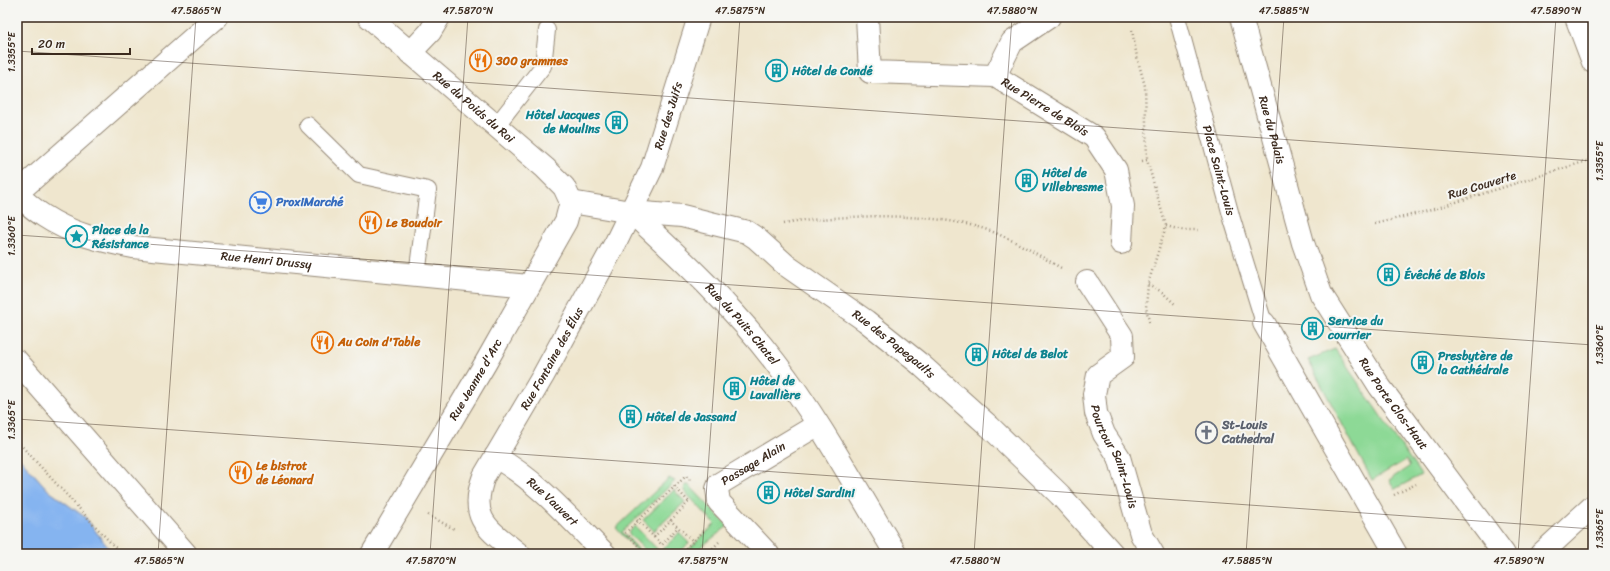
<svg xmlns="http://www.w3.org/2000/svg" width="1610" height="571" font-family="Sriracha,sans-serif">
<style>
.green{fill:#8dd996;stroke:#64825a}
.water{fill:#85b4f0;stroke:#606f87}
.lines{fill:none;stroke-linecap:round;stroke-linejoin:round}
.service-casing{stroke:#958876;stroke-width:18}
.pedestrian-casing{stroke:#958876;stroke-width:24}
.minor-casing{stroke:#958876;stroke-width:24}
.primary-casing{stroke:#958876;stroke-width:24}
.path{stroke:#958876;stroke-width:2.5;stroke-dasharray:1 3;stroke-linecap:butt}
.service{stroke:#fff;stroke-width:16}
.pedestrian{stroke:#fff;stroke-width:22}
.minor{stroke:#fff;stroke-width:22}
.primary{stroke:#fff;stroke-width:22}
.ticks{fill:none;stroke:#3b2a1e;stroke-width:1;stroke-opacity:0.45}
.labels{text-anchor:middle;stroke-width:4;stroke-linejoin:round;paint-order:stroke}
.food-label{font-size:12px;font-weight:bold;fill:#c56008;stroke:#f6f6f2;text-anchor:start}
.culture-label{font-size:12px;font-weight:bold;fill:#0d838f;stroke:#f6f6f2;text-anchor:start}
.street-label{font-size:12px;fill:#3b2a1e;stroke:#f6f6f2}
.shop-label{font-size:12px;font-weight:bold;fill:#366cbe;stroke:#f6f6f2;text-anchor:start}
.worship-label{font-size:12px;font-weight:bold;fill:#5b616d;stroke:#f6f6f2;text-anchor:start}
.neatline{fill:none;stroke:#3b2a1e;stroke-width:1.5}
.ticks-label{font-size:10px;text-anchor:middle;fill:#3b2a1e}
</style>
<rect width="100%" height="100%" fill="#f6f6f2"/>
<filter id="ink" filterUnits="userSpaceOnUse"><feTurbulence type="fractalNoise" baseFrequency=".025" numOctaves="2"/><feDisplacementMap in="SourceGraphic" scale="8" xChannelSelector="R" yChannelSelector="G"/><feConvolveMatrix kernelMatrix="1 2 1 2 8 2 1 2 1" color-interpolation-filters="sRGB"/></filter>
<filter id="wash" filterUnits="userSpaceOnUse"><feTurbulence type="fractalNoise" baseFrequency=".012" numOctaves="4" result="noise"/><feDisplacementMap in="SourceGraphic" scale="16" xChannelSelector="R" yChannelSelector="G"/><feGaussianBlur stdDeviation="0.9" result="paint"/><feColorMatrix in="noise" values="0 0 0 0 0 0 0 0 0 0 0 0 0 0 0 0 0 1.4 0 .05"/><feComposite in="paint" operator="in"/></filter>
<g filter="url(#wash)">
<rect width="100%" height="100%" fill="#efe6ce"/>
<g class="green">
<path d="M1335,349L1421,475L1395,489L1389,480L1410,466L1406,460L1372,480L1308,360Z"/>
<path d="M669,478L675,481L622,532L643,554H640L616,528Z"/>
<path d="M685,485H689L728,526L692,554H684L715,524L684,491Z"/>
<path d="M674,490L685,502L654,531L643,520Z"/>
<path d="M635,526L660,552L679,533L689,543L678,554H649L628,533Z"/>
</g>
<path class="water" d="M17,455L49,491L85,517L113,554H17Z"/>
</g>
<g filter="url(#ink)">
<g class="lines">
<defs>
<g id="service">
<path id="s1" d="M1177,17L1232,219L1264,323"/>
<path d="M308,125L359,175L428,190L417,275"/>
<path d="M496,126L543,66L547,30"/>
</g>
<g id="pedestrian">
<path id="s2" d="M867,17L870,72L995,76L1094,137L1116,170L1123,206L1121,243"/>
<path d="M410,53L430,32L439,17"/>
<path d="M995,76L1012,42L1049,17"/>
<path id="s3" d="M17,195C26,202 34,210 44,216C71,234 102,241 133,247L529,286"/>
<path id="s4" d="M631,212L682,216L747,232L756,238L787,266L866,321L920,364L990,427L1060,495L1113,554"/>
<path id="s5" d="M631,212C682,259 733,307 775,362C821,422 857,490 896,554"/>
<path id="s6" d="M1087,282L1122,336L1123,357L1098,375L1094,394L1096,413L1104,434L1119,457L1141,534L1153,554"/>
<path d="M1264,323L1396,554"/>
<path id="s7" d="M495,457C535,478 573,522 605,554"/>
<path id="s8" d="M768,554L719,502L717,489L719,484L817,425"/>
</g>
<g id="minor">
<path id="s9" d="M369,17L545,168L564,187L571,202"/>
<path id="s10" d="M1241,17L1303,243L1321,294L1380,387L1504,554"/>
<path d="M1576,17L1593,62"/>
<path d="M17,193L217,17"/>
<path d="M571,202L631,212"/>
<path id="s11" d="M372,554L485,364L566,221L571,202"/>
<path id="s12" d="M519,554C488,529 468,519 484,476L543,376L616,242L652,168L699,17"/>
<path d="M1541,554L1593,506"/>
</g>
<path id="primary" d="M17,361L186,554"/>
</defs>
<use href="#service" class="service-casing"/>
<use href="#pedestrian" class="pedestrian-casing"/>
<use href="#minor" class="minor-casing"/>
<use href="#primary" class="primary-casing"/>
<g class="path">
<path d="M1132,30L1137,57L1145,86L1147,160"/>
<path d="M1142,161L1147,160L1166,226L1148,284L1146,308L1150,325"/>
<path d="M783,224C839,214 940,211 993,232C1018,242 1040,256 1063,269"/>
<path d="M1375,224L1431,210L1593,159"/>
<path d="M1166,226L1182,230H1198"/>
<path d="M1148,284L1162,292L1176,305"/>
<path d="M17,441L121,554"/>
<path d="M674,486L689,502"/>
<path d="M1394,495L1416,484"/>
<path d="M428,515L456,530"/>
<path d="M637,520L654,537L689,502"/>
<path d="M670,520L693,541"/>
<path d="M625,533L686,476L690,480"/>
<path d="M629,536L646,554"/>
<path d="M654,537L662,545L678,527"/>
<path d="M680,554L706,529"/>
<path d="M707,554L719,542"/>
</g>
<use href="#service" class="service"/>
<use href="#pedestrian" class="pedestrian"/>
<use href="#minor" class="minor"/>
<use href="#primary" class="primary"/>
</g>
</g>
<path class="ticks" d="M17,51L1593,161M17,235L1593,345M17,419L1593,529M158,554L196,17M430,554L468,17M702,554L740,17M974,554L1012,17M1246,554L1284,17M1518,554L1556,17"/>
<defs>
<symbol id="restaurant-ring" viewBox="-11 -11 22 22"><circle r="9.5" fill="#f6f6f2" stroke="#e8710a" stroke-width="1.5"/><path d="M-5-6h1v4h1v-4h1v4h1v-4h1v5L-1.5 .5V6h-2V.5L-5-1ZM5-6V6H3V1.5H1.5Q1.5-4 5-6Z" fill="#e8710a"/></symbol>
<symbol id="building-ring" viewBox="-11 -11 22 22"><circle r="9.5" fill="#f6f6f2" stroke="#0f9aa8" stroke-width="1.5"/><path d="M-4-6H4V6H1V3H-1V6H-4ZM-2.5-4.3h1.7v1.8h-1.7ZM.8-4.3h1.7v1.8H.8ZM-2.5-1h1.7V.8h-1.7ZM.8-1h1.7V.8H.8Z" fill="#0f9aa8"/></symbol>
<symbol id="supermarket-ring" viewBox="-11 -11 22 22"><circle r="9.5" fill="#f6f6f2" stroke="#3f7fe0" stroke-width="1.5"/><path d="M-6-5.5h2.5l.6 2H6L4.5 2H-2.5L-4.4-4H-6ZM-1.5 3.2a1.3 1.3 0 1 0 .1 0ZM3 3.2a1.3 1.3 0 1 0 .1 0Z" fill="#3f7fe0"/></symbol>
<symbol id="sight-ring" viewBox="-11 -11 22 22"><circle r="9.5" fill="#f6f6f2" stroke="#0f9aa8" stroke-width="1.5"/><path d="M0-6L1.8-2.2L6-1.7L2.9 1.2L3.7 5.4L0 3.3L-3.7 5.4L-2.9 1.2L-6-1.7L-1.8-2.2Z" fill="#0f9aa8"/></symbol>
<symbol id="church-ring" viewBox="-11 -11 22 22"><circle r="9.5" fill="#f6f6f2" stroke="#6b7280" stroke-width="1.5"/><path d="M-1.2-6h2.4v3.5h3.3v2.4h-3.3V6h-2.4V-.1h-3.3v-2.4h3.3Z" fill="#6b7280"/></symbol>
</defs>
<g fill-rule="evenodd">
<use href="#restaurant-ring" x="468" y="48" width="25" height="25"/>
<use href="#building-ring" x="764" y="58" width="25" height="25"/>
<use href="#building-ring" x="604" y="110" width="25" height="25"/>
<use href="#building-ring" x="1014" y="168" width="25" height="25"/>
<use href="#supermarket-ring" x="248" y="190" width="25" height="25"/>
<use href="#restaurant-ring" x="358" y="210" width="25" height="25"/>
<use href="#sight-ring" x="64" y="224" width="25" height="25"/>
<use href="#building-ring" x="1376" y="262" width="25" height="25"/>
<use href="#building-ring" x="1300" y="316" width="25" height="25"/>
<use href="#restaurant-ring" x="310" y="330" width="25" height="25"/>
<use href="#building-ring" x="964" y="342" width="25" height="25"/>
<use href="#building-ring" x="1410" y="350" width="25" height="25"/>
<use href="#building-ring" x="722" y="376" width="25" height="25"/>
<use href="#building-ring" x="618" y="404" width="25" height="25"/>
<use href="#church-ring" x="1194" y="420" width="25" height="25"/>
<use href="#restaurant-ring" x="228" y="460" width="25" height="25"/>
<use href="#building-ring" x="756" y="480" width="25" height="25"/>
</g>
<g class="labels">
<g class="food-label">
<text x="496" y="65">300 grammes</text>
<text x="386" y="227">Le Boudoir</text>
<text x="338" y="346">Au Coin d'Table</text>
<text x="256" y="470">Le bistrot<tspan x="256" dy="14">de Léonard</tspan></text>
</g>
<g class="culture-label">
<text x="792" y="75">Hôtel de Condé</text>
<text x="600" y="119" text-anchor="end">Hôtel Jacques<tspan x="600" dy="14">de Moulins</tspan></text>
<text x="1042" y="177">Hôtel de<tspan x="1042" dy="14">Villebresme</tspan></text>
<text x="92" y="234">Place de la<tspan x="92" dy="14">Résistance</tspan></text>
<text x="1404" y="279">Évêché de Blois</text>
<text x="1328" y="325">Service du<tspan x="1328" dy="14">courrier</tspan></text>
<text x="992" y="358">Hôtel de Belot</text>
<text x="1438" y="360">Presbytère de<tspan x="1438" dy="14">la Cathédrale</tspan></text>
<text x="750" y="385">Hôtel de<tspan x="750" dy="14">Lavallière</tspan></text>
<text x="646" y="421">Hôtel de Jassand</text>
<text x="784" y="497">Hôtel Sardini</text>
</g>
<g class="street-label">
<text dy="4" stroke="none"><textPath href="#s9" startOffset="138">Rue du Poids du Roi</textPath></text>
<text dy="4" stroke="none"><textPath href="#s2" startOffset="239">Rue Pierre de Blois</textPath></text>
<text dy="4" stroke="none"><textPath href="#s12" startOffset="501">Rue des Juifs</textPath></text>
<text dy="4" stroke="none"><textPath href="#s10" startOffset="117">Rue du Palais</textPath></text>
<text dy="4" stroke="none"><textPath href="#s1" startOffset="159">Place Saint-Louis</textPath></text>
<text transform="translate(1482 185) rotate(-17)" y="4">Rue Couverte</text>
<text dy="4" stroke="none"><textPath href="#s3" startOffset="263">Rue Henri Drussy</textPath></text>
<text dy="4" stroke="none"><textPath href="#s5" startOffset="158">Rue du Puits Chatel</textPath></text>
<text dy="4" stroke="none"><textPath href="#s4" startOffset="303">Rue des Papegaults</textPath></text>
<text dy="4" stroke="none"><textPath href="#s12" startOffset="231">Rue Fontaine des Élus</textPath></text>
<text dy="4" stroke="none"><textPath href="#s11" startOffset="203">Rue Jeanne d'Arc</textPath></text>
<text dy="4" stroke="none"><textPath href="#s10" startOffset="420">Rue Porte Clos-Haut</textPath></text>
<text dy="4" stroke="none"><textPath href="#s6" startOffset="202">Pourtour Saint-Louis</textPath></text>
<text dy="4" stroke="none"><textPath href="#s8" startOffset="130">Passage Alain</textPath></text>
<text dy="4" stroke="none"><textPath href="#s7" startOffset="73">Rue Vauvert</textPath></text>
</g>
<g class="shop-label">
<text x="276" y="206">ProxiMarché</text>
</g>
<g class="worship-label">
<text x="1222" y="429">St-Louis<tspan x="1222" dy="14">Cathedral</tspan></text>
</g>
</g>
<rect width="1610" height="571" fill="none" stroke="#f6f6f2" stroke-width="44"/>
<path d="M32 48v6h98v-6" fill="none" stroke="#3b2a1e" stroke-width="2"/>
<text x="38" y="48" font-size="12" fill="#3b2a1e" stroke="#f6f6f2" stroke-width="3" paint-order="stroke">20 m</text>
<rect x="22" y="22" width="1566" height="527" class="neatline"/>
<g class="ticks-label">
<text x="196" y="14">47.5865°N</text>
<text x="468" y="14">47.5870°N</text>
<text x="740" y="14">47.5875°N</text>
<text x="1012" y="14">47.5880°N</text>
<text x="1284" y="14">47.5885°N</text>
<text x="1556" y="14">47.5890°N</text>
<text transform="translate(11 52) rotate(-90)" y="4">1.3355°E</text>
<text transform="translate(1599 161) rotate(-90)" y="4">1.3355°E</text>
<text transform="translate(11 236) rotate(-90)" y="4">1.3360°E</text>
<text transform="translate(1599 345) rotate(-90)" y="4">1.3360°E</text>
<text transform="translate(11 420) rotate(-90)" y="4">1.3365°E</text>
<text transform="translate(1599 529) rotate(-90)" y="4">1.3365°E</text>
<text x="159" y="564">47.5865°N</text>
<text x="431" y="564">47.5870°N</text>
<text x="703" y="564">47.5875°N</text>
<text x="975" y="564">47.5880°N</text>
<text x="1247" y="564">47.5885°N</text>
<text x="1519" y="564">47.5890°N</text>
</g>
</svg>
